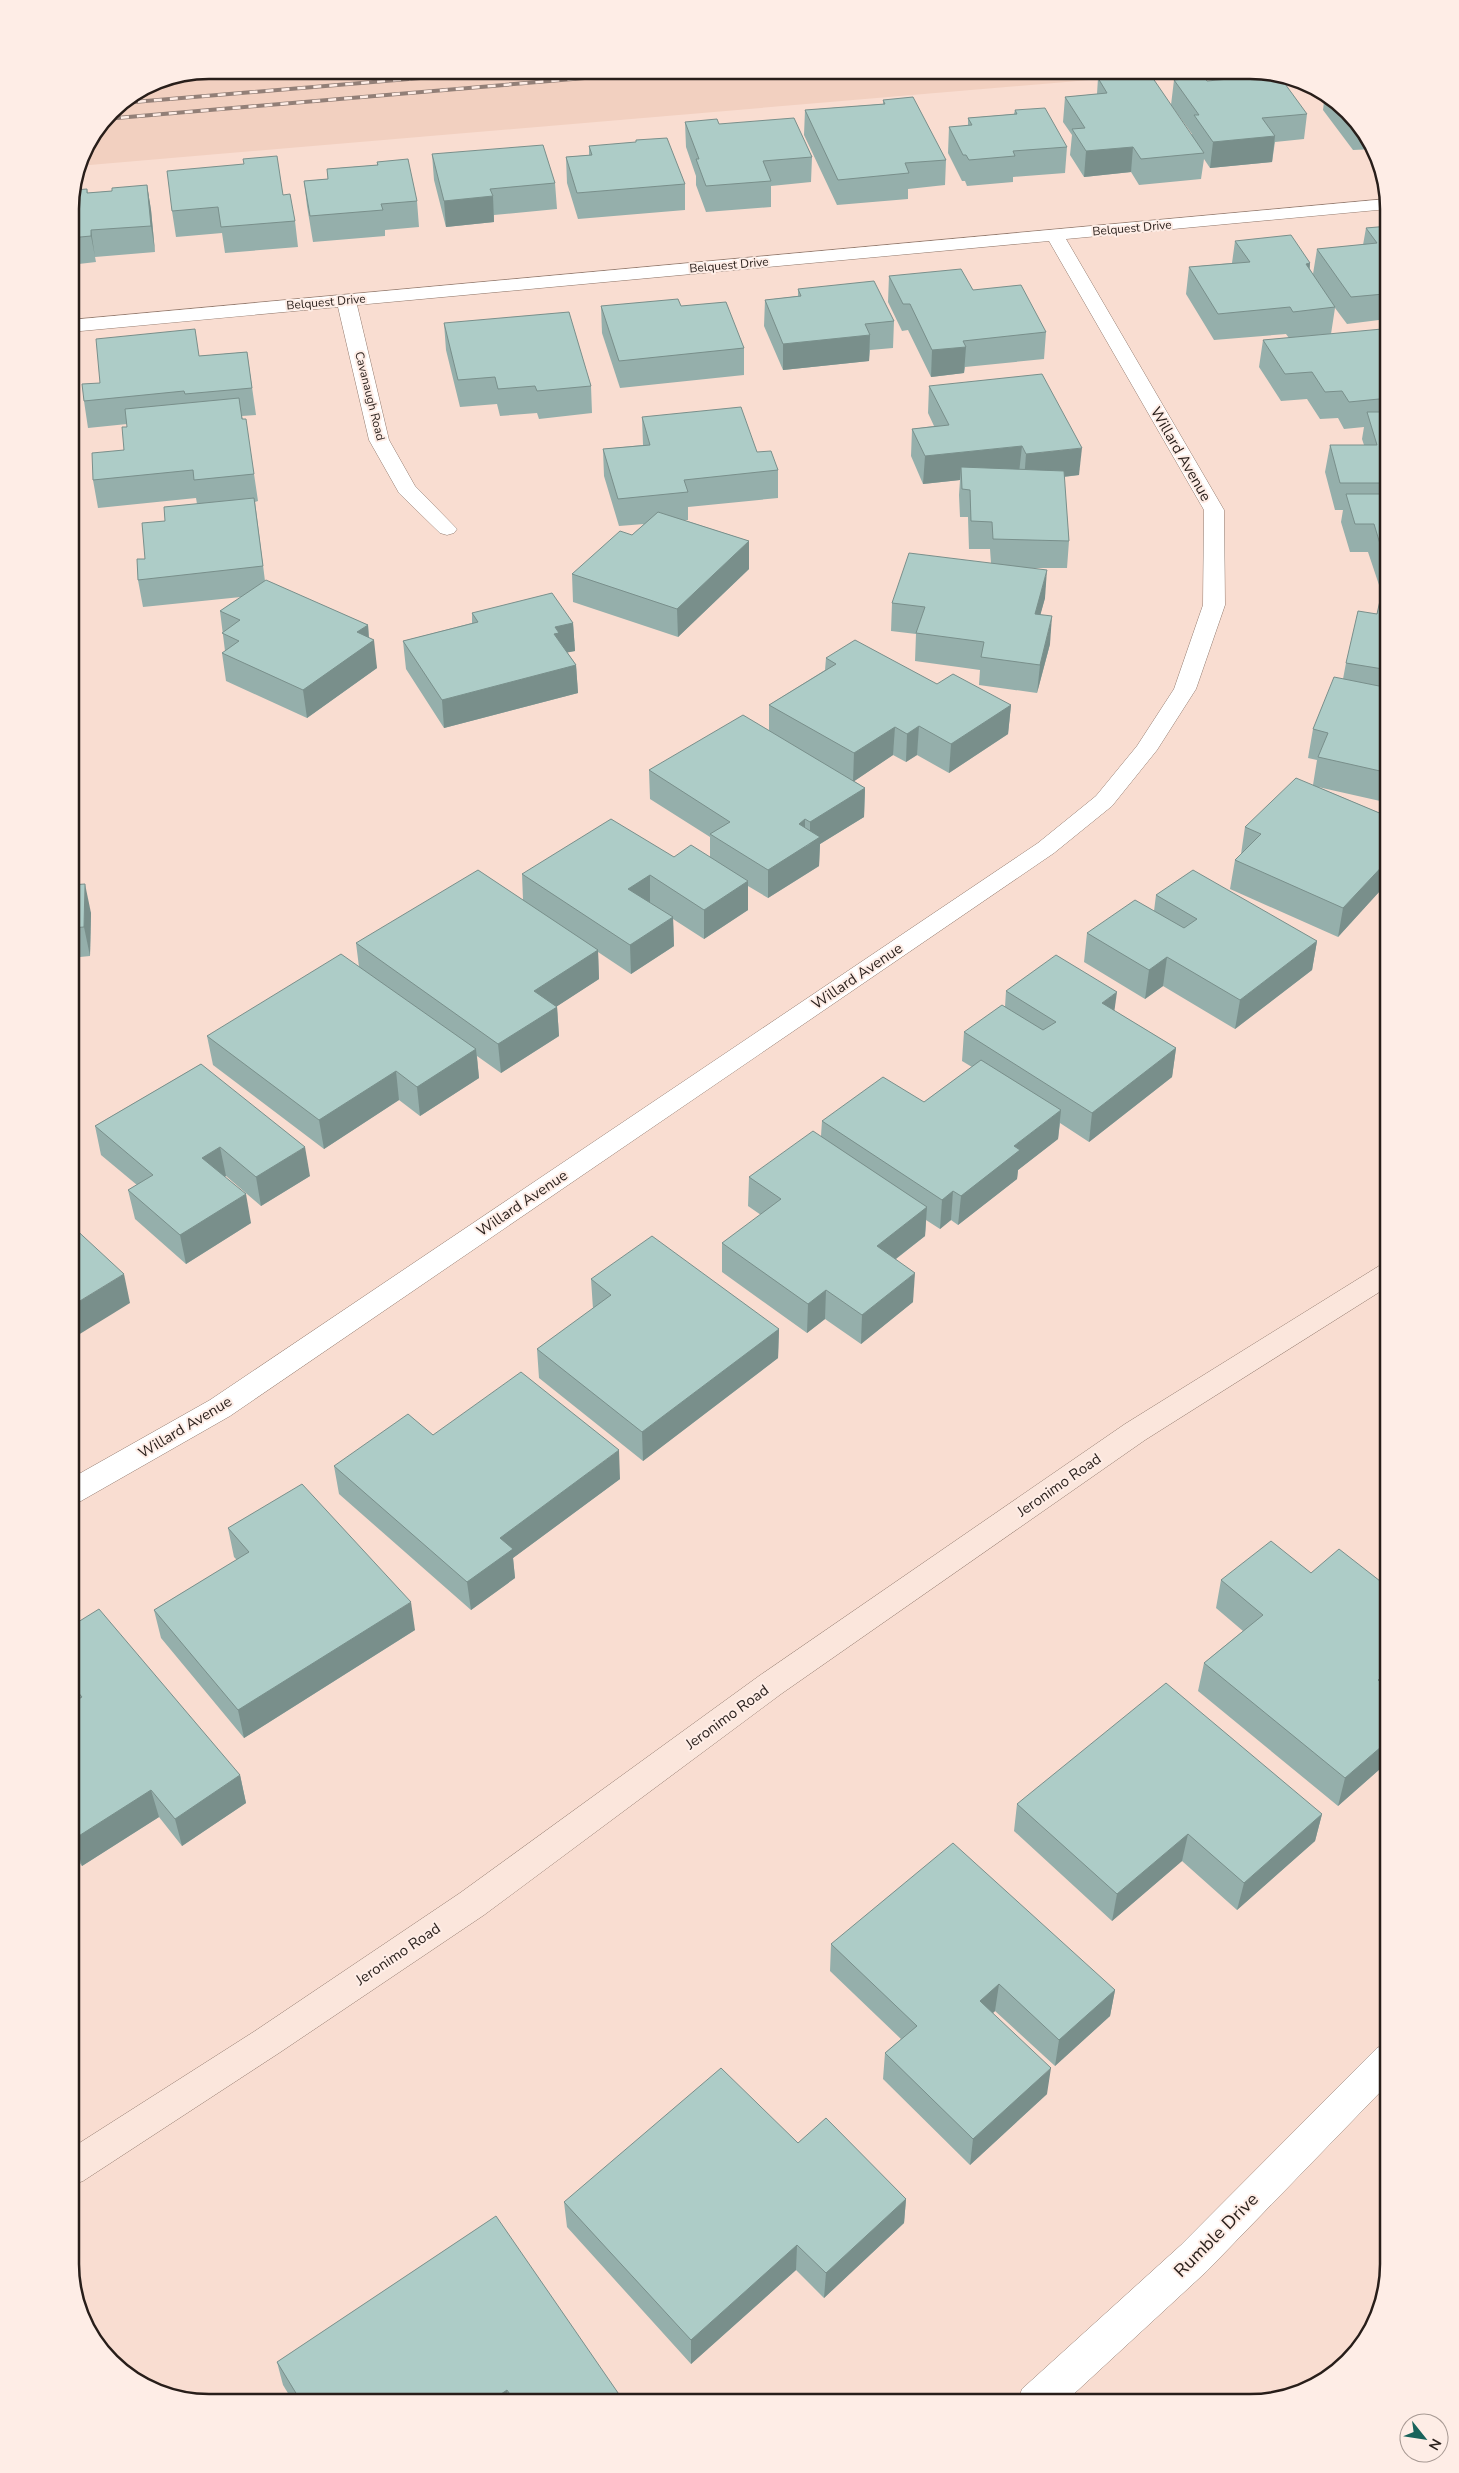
<svg xmlns="http://www.w3.org/2000/svg" width="1459" height="2473" font-family="'Nunito Sans',sans-serif">
<style>
.built{fill:#f2d0c0}
.lines{fill:none;stroke-linecap:round;stroke-linejoin:round}
.street-casing{stroke:#937b6f;stroke-width:1}
.secondary-casing{stroke:#937b6f;stroke-width:1}
.street{fill:#fff;fill-rule:evenodd}
.secondary{fill:#fbe6dc;fill-rule:evenodd}
.rail-casing{stroke:#927f77;stroke-width:4}
.rail{stroke:#feede6;stroke-width:2.5;stroke-dasharray:8;stroke-linecap:butt}
.wall{fill:#95afab}
.shaded-wall{fill:#798f8b}
.building{fill:#adccc7;stroke:#798f8b}
.labels{text-anchor:middle;stroke-width:4;stroke-linejoin:round;paint-order:stroke}
.far-street-label{font-size:12px;fill:#281e1a;stroke:#feede6}
.street-label{font-size:15px;fill:#281e1a;stroke:#feede6}
.near-street-label{font-size:18px;fill:#281e1a;stroke:#feede6}
.rim{fill:none;stroke:#281e1a;stroke-width:2.5}
</style>
<rect width="100%" height="100%" fill="#f9ddd1"/>
<path class="built" d="M209,70H1207L78,166L81,155L111,110L156,80Z"/>
<g class="lines">
<defs>
<g id="street">
<path d="M1387,199L1388,209L1066,239L1224,510L1225,605L1196,689L1157,750L1112,806L1054,853L230,1416L81,1501L70,1505V1479L210,1400L1038,843L1096,796L1137,746L1174,689L1203,605L1204,510L1049,241L357,305L389,440L415,486L457,529L454,533L447,535L440,533L399,493L369,440L338,307L70,332V320Z"/>
<path d="M1389,2043V2083L1207,2271L1064,2403H1017L1022,2389L1181,2245L1377,2048Z"/>
</g>
<path id="secondary" d="M1389,1263V1286L1145,1440L781,1694L484,1915L279,2053L83,2181L70,2186V2149L255,2031L460,1893L759,1676L1125,1424L1379,1266Z"/>
</defs>
<use href="#street" class="street-casing"/>
<use href="#secondary" class="secondary-casing"/>
<use href="#street" class="street"/>
<use href="#secondary" class="secondary"/>
<defs>
<g id="rail">
<path d="M122,103L517,70"/>
<path d="M105,119L679,70"/>
</g>
</defs>
<use href="#rail" class="rail-casing"/>
<use href="#rail" class="rail"/>
</g>
<g class="wall">
<path d="M1098,78L1192,135V134L1171,105L1174,80L1207,81L1307,114L1304,139L1275,142L1272,162L1210,168L1204,159L1201,179L1139,185L1131,172L1084,177L1070,155L1072,135L1063,122L1065,97L1097,94Z"/>
<path d="M1325,93L1328,94L1375,149L1353,150L1323,110Z"/>
<path d="M883,100L946,160L945,185L908,189V199L837,205L804,135L805,110L883,104Z"/>
<path d="M1015,110L1067,147L1065,173L1013,177V182L967,186L965,181H962L948,153L949,127L968,126V118L1014,114Z"/>
<path d="M685,122L719,124L812,157L811,182L771,186V207L706,212L696,185V176L686,147Z"/>
<path d="M589,146L685,184V210L578,219L567,183L566,157L589,155Z"/>
<path d="M432,154L555,183L557,209L494,215V222L446,227L434,180Z"/>
<path d="M377,162L417,201L419,227L385,230V236L313,242L307,206L304,181L328,179L327,169L377,165Z"/>
<path d="M147,185L151,210L155,252L95,257L96,262L70,265V200L87,189L88,193L112,191Z"/>
<path d="M283,195L295,221L298,247L225,253L222,233L176,237L172,211Z"/>
<path d="M1389,226V313L1381,314L1379,320L1347,324L1335,308L1331,334L1389,338V803L1318,787L1389,817V881L1338,937L1230,889L1235,860L1241,854L1245,827L1313,785L1317,760L1308,758L1313,729L1343,679L1346,663L1377,614L1382,594L1368,552H1350L1341,522L1343,510H1335L1325,472L1330,445H1364L1362,439L1364,427L1344,429L1338,418L1320,419L1307,399L1281,401L1259,367L1263,340L1289,338L1286,334L1214,340L1186,294L1189,267L1232,263L1235,241L1310,263V269L1313,274L1317,249L1363,245L1366,228Z"/>
<path d="M889,276L973,290L1046,332L1044,359L965,367L964,373L931,377L908,330L902,331L888,302Z"/>
<path d="M798,289L894,321L893,348L870,350L869,361L783,370L764,326L765,300L798,296Z"/>
<path d="M601,306H681L744,348V375L620,388L602,333Z"/>
<path d="M444,323L591,386L592,413L539,419L537,413L500,416L497,404L460,407L446,350Z"/>
<path d="M247,352L256,415L242,416L254,474L258,501L255,502L265,581L368,625L369,637L377,668L307,718L226,681L222,653L225,651L220,611L241,597L143,607L138,580L145,559L165,521L197,504L196,498L98,508L93,480L124,450L127,427V424L88,428L84,401L100,383L199,356Z"/>
<path d="M929,386L1079,475L1064,477L1069,541L1067,568H1025L1045,598L1040,615L1050,644L1037,693L979,685L980,670L915,661L916,634L891,631L892,603L991,563L990,549H969L968,517H960L959,495L960,480L923,484L911,456L912,429L934,426L928,413Z"/>
<path d="M642,417L757,452L778,470V498L688,507V520H684L749,541V569L678,637L573,602L572,574L632,535L644,524L619,526L604,476L603,449L643,445Z"/>
<path d="M472,613L573,623L575,651L567,652L576,665L578,693L444,728L406,669L403,641L472,623Z"/>
<path d="M826,658L937,684L1011,705L1008,734L949,773L917,755L906,762L893,755L854,781L865,788L864,817L820,844L819,866L768,898L748,886V910L704,939L673,919L674,946L631,974L598,952L599,979L557,1006L559,1036L501,1073L477,1056L479,1078L420,1116L399,1100L324,1149L213,1065L207,1036L359,967L356,943L523,900L522,874L674,857L710,858V837L650,799L649,770L769,730V705L825,670Z"/>
<path d="M70,885L91,913L90,956L70,958Z"/>
<path d="M1156,895L1317,941L1312,970L1235,1029L1163,986L1145,999L1084,962L1087,933L1154,911Z"/>
<path d="M1006,991L1115,1011L1176,1048L1172,1077L1089,1142L1060,1123L1058,1139L1018,1170L1017,1179L958,1225L951,1220L940,1229L926,1220L925,1236L896,1259L913,1302L861,1344L825,1319L807,1333L722,1272V1243L761,1215L748,1206L749,1177L821,1136L822,1121L924,1102L972,1067L962,1061L964,1032L1005,1007Z"/>
<path d="M201,1064L310,1176L261,1206L226,1176L224,1177L251,1223L186,1264L135,1219L128,1190L137,1185L101,1155L95,1126Z"/>
<path d="M591,1279L779,1329L778,1358L643,1461L539,1378L537,1349L593,1309Z"/>
<path d="M433,1435L620,1479L513,1558L515,1578L471,1610L339,1494L334,1466Z"/>
<path d="M228,1528L415,1630L244,1738L161,1638L154,1610L237,1560L234,1557Z"/>
<path d="M1311,1573L1389,1588V1761L1338,1806L1198,1691L1204,1663L1243,1631L1216,1608L1221,1580Z"/>
<path d="M70,1627L240,1775L246,1803L182,1846L159,1817L82,1866L70,1850V1704L72,1703L70,1701Z"/>
<path d="M1017,1804L1322,1814L1315,1841L1237,1910L1182,1861L1112,1921L1014,1831Z"/>
<path d="M831,1944L1115,1990L1110,2016L1055,2066L995,2011L993,2013L1047,2094L970,2165L883,2079L885,2053L901,2039L830,1971Z"/>
<path d="M798,2143L906,2199L904,2223L824,2298L796,2270L691,2364L567,2227L564,2202Z"/>
<path d="M277,2362L625,2403H294L283,2385Z"/>
</g>
<g class="shaded-wall">
<path d="M1275,136L1272,162L1210,168L1213,142Z"/>
<path d="M1133,147L1131,172L1084,177L1086,151Z"/>
<path d="M147,185L151,210L155,252L151,226Z"/>
<path d="M493,196L494,222L446,227L444,201Z"/>
<path d="M91,230L95,257L96,262L91,236Z"/>
<path d="M1310,263L1306,290V264Z"/>
<path d="M1389,287V313L1381,314L1384,294L1380,288Z"/>
<path d="M870,335L869,361L783,370V344Z"/>
<path d="M966,347L964,373L931,377L932,350Z"/>
<path d="M1022,446L1019,473L961,467L960,480L923,484L925,456Z"/>
<path d="M1082,448L1079,475L1024,481L1026,454Z"/>
<path d="M749,541V569L678,637L677,609Z"/>
<path d="M1047,570L1045,598L1033,642L1035,614Z"/>
<path d="M1052,616L1050,644L1037,693L1040,665Z"/>
<path d="M573,623L575,651L560,654L554,634L555,627Z"/>
<path d="M368,625L369,643L374,640L377,668L307,718L303,690L357,632Z"/>
<path d="M576,665L578,693L444,728L442,700Z"/>
<path d="M1011,705L1008,734L949,773L951,744Z"/>
<path d="M919,726L917,755L906,762L907,734Z"/>
<path d="M895,727L893,755L853,782L854,753Z"/>
<path d="M865,788L864,817L820,844L819,866L768,898V870L799,824L805,819V847L810,844V822Z"/>
<path d="M1389,859V881L1338,937L1343,908Z"/>
<path d="M650,875V904L628,889Z"/>
<path d="M748,881V910L704,939V910Z"/>
<path d="M85,884L91,913L90,956L84,927Z"/>
<path d="M673,917L674,946L631,974L630,945Z"/>
<path d="M1317,941L1312,970L1235,1029L1240,1000Z"/>
<path d="M598,950L599,979L536,1020L534,991Z"/>
<path d="M1167,957L1163,986L1145,999L1149,970Z"/>
<path d="M1117,992L1113,1021L1102,1003Z"/>
<path d="M557,1007L559,1036L501,1073L498,1044Z"/>
<path d="M1176,1048L1172,1077L1089,1142L1092,1113Z"/>
<path d="M476,1049L479,1078L420,1116L417,1087Z"/>
<path d="M396,1071L399,1100L324,1149L319,1120Z"/>
<path d="M1061,1110L1058,1139L1018,1170L1017,1179L958,1225L961,1196L1014,1146Z"/>
<path d="M220,1147L226,1176L207,1187L202,1158Z"/>
<path d="M305,1147L310,1176L261,1206L256,1177Z"/>
<path d="M953,1191L951,1220L940,1229L942,1200Z"/>
<path d="M246,1194L251,1223L186,1264L180,1235Z"/>
<path d="M927,1207L925,1236L875,1275L877,1246Z"/>
<path d="M915,1273L913,1302L861,1344L862,1315Z"/>
<path d="M124,1274L130,1303L70,1340V1307Z"/>
<path d="M826,1290L825,1319L807,1333L808,1304Z"/>
<path d="M779,1329L778,1358L643,1461L642,1432Z"/>
<path d="M619,1450L620,1479L513,1558L515,1578L471,1610L467,1582L500,1538Z"/>
<path d="M411,1602L415,1630L244,1738L238,1710Z"/>
<path d="M1389,1671V1692L1378,1680Z"/>
<path d="M1389,1740V1761L1338,1806L1345,1778Z"/>
<path d="M240,1775L246,1803L182,1846L175,1819Z"/>
<path d="M151,1790L159,1817L82,1866L74,1839Z"/>
<path d="M1322,1814L1315,1841L1237,1910L1244,1883Z"/>
<path d="M1188,1834L1182,1861L1112,1921L1117,1894Z"/>
<path d="M999,1984L995,2011L977,2028L980,2001Z"/>
<path d="M1115,1990L1110,2016L1055,2066L1059,2040Z"/>
<path d="M1051,2068L1047,2094L970,2165L973,2139Z"/>
<path d="M906,2199L904,2223L824,2298L826,2273Z"/>
<path d="M797,2245L796,2270L691,2364V2340Z"/>
<path d="M507,2390L509,2403H488Z"/>
</g>
<g class="building">
<path d="M1150,74L1204,153L1141,159L1133,147L1086,151L1072,129L1085,128L1065,97L1107,93L1098,78Z"/>
<path d="M1274,75L1280,77L1307,114L1262,118L1275,136L1213,142L1194,115H1199L1174,80L1204,77L1207,81Z"/>
<path d="M913,97L946,160L905,163L909,173L838,180L805,110L885,104L883,100Z"/>
<path d="M1045,108L1067,147L1013,151L1015,156L969,160L966,155H963L949,127L972,125L968,118L1017,114L1015,110Z"/>
<path d="M794,118L812,157L763,161L771,181L706,186L696,159H699L685,122L717,119L719,124Z"/>
<path d="M667,138L685,184L577,193L566,157L592,155L589,146L636,142V140Z"/>
<path d="M543,145L555,183L490,189L493,196L444,201L432,154Z"/>
<path d="M277,156L283,195L290,194L295,221L221,227L218,207L172,211L167,171L244,164L243,159Z"/>
<path d="M408,159L417,201L381,204L383,210L310,216L304,181L328,179L327,169L378,165L377,162Z"/>
<path d="M147,185L151,226L91,230V236L70,238V200L73,190L87,189V193L112,191V188Z"/>
<path d="M1389,226V287L1380,288L1384,294L1351,297L1317,249L1377,243L1366,228Z"/>
<path d="M1291,235L1310,263L1306,264L1335,307L1293,312L1290,307L1218,314L1189,267L1250,262L1235,241Z"/>
<path d="M961,269L973,290L1021,285L1046,332L963,341L966,347L932,350L910,304H903L889,276Z"/>
<path d="M874,281L894,321L865,324L870,335L783,344L765,300L801,296L798,289Z"/>
<path d="M678,299L681,306L726,302L744,348L619,361L601,306Z"/>
<path d="M569,312L591,386L537,391L535,386L498,389L495,377L458,380L444,323Z"/>
<path d="M195,329L199,356L247,352L252,388L185,394L184,391L84,401L82,384L100,383L96,339Z"/>
<path d="M1382,329L1389,338V398L1349,402L1342,391L1325,392L1312,372L1285,374L1263,340Z"/>
<path d="M1042,374L1082,448L1026,454L1022,446L925,456L912,429L949,425L929,386Z"/>
<path d="M239,398L242,419H246L254,474L194,480L193,470L93,480L92,453L124,450L122,427H127L125,409Z"/>
<path d="M741,407L757,452L771,451L778,470L684,480L688,492L618,499L603,449L650,445L642,417Z"/>
<path d="M1367,412H1389V483H1340L1330,445H1377Z"/>
<path d="M961,467L1064,471L1069,541L993,539L992,522L971,521L970,490L962,489Z"/>
<path d="M1346,494H1389V567H1387L1374,524H1355Z"/>
<path d="M254,498L263,566L138,580L137,559H145L142,523L165,521L164,507Z"/>
<path d="M658,512L749,541L677,609L572,574L620,531L632,535Z"/>
<path d="M909,553L1047,570L1035,614L1052,616L1040,665L981,657L984,642L916,633L925,607L892,603Z"/>
<path d="M266,580L368,625L357,632L374,640L303,690L222,653L239,641L222,633L240,620L220,611Z"/>
<path d="M1383,587L1389,588V670L1346,663L1358,611L1377,614Z"/>
<path d="M552,593L573,623L555,627L559,633L554,634L576,665L442,700L403,641L478,622L472,613Z"/>
<path d="M855,640L937,684L953,674L1011,705L951,744L919,726L907,734L895,727L854,753L769,705L836,664L826,658Z"/>
<path d="M1334,677L1389,688V773L1318,757L1328,733L1313,729Z"/>
<path d="M743,715L865,788L810,822L805,819L799,824L820,837L768,870L710,834L730,822L649,770Z"/>
<path d="M1296,778L1389,817V859L1343,908L1235,860L1261,834L1245,827Z"/>
<path d="M611,819L674,857L691,845L748,881L704,910L650,875L628,889L673,917L630,945L522,874Z"/>
<path d="M478,870L598,950L534,991L557,1007L498,1044L356,943Z"/>
<path d="M1193,870L1317,941L1240,1000L1167,957L1149,970L1087,933L1135,900L1184,928L1197,919L1156,895Z"/>
<path d="M85,884L84,927L70,928V885Z"/>
<path d="M341,954L476,1049L417,1087L396,1071L319,1120L207,1036Z"/>
<path d="M1056,955L1117,992L1102,1003L1176,1048L1092,1113L964,1032L1002,1005L1043,1030L1056,1022L1006,991Z"/>
<path d="M981,1060L1061,1110L1014,1146L1020,1150L961,1196L953,1191L942,1200L822,1121L883,1077L924,1102Z"/>
<path d="M201,1064L305,1147L256,1177L220,1147L202,1158L246,1194L180,1235L128,1190L153,1175L95,1126Z"/>
<path d="M813,1131L927,1207L877,1246L915,1273L862,1315L826,1290L808,1304L722,1243L781,1199L749,1177Z"/>
<path d="M70,1224L124,1274L70,1307Z"/>
<path d="M652,1236L779,1329L642,1432L537,1349L611,1295L591,1279Z"/>
<path d="M521,1372L619,1450L500,1538L513,1549L467,1582L334,1466L408,1414L433,1435Z"/>
<path d="M302,1484L411,1602L238,1710L154,1610L249,1552L228,1528Z"/>
<path d="M1271,1541L1311,1573L1339,1549L1389,1588V1671L1378,1680L1389,1689V1740L1345,1778L1204,1663L1263,1615L1221,1580Z"/>
<path d="M99,1609L240,1775L175,1819L151,1790L74,1839L70,1833V1704L82,1697L70,1683V1627Z"/>
<path d="M1166,1683L1322,1814L1244,1883L1188,1834L1117,1894L1017,1804Z"/>
<path d="M953,1843L1115,1990L1059,2040L999,1984L980,2001L1051,2068L973,2139L885,2053L917,2026L831,1944Z"/>
<path d="M721,2068L798,2143L826,2118L906,2199L826,2273L797,2245L691,2340L564,2202Z"/>
<path d="M496,2216L625,2403H516L507,2390L488,2403H302L277,2362Z"/>
</g>
<g class="labels">
<g class="far-street-label">
<text transform="translate(1132 228) rotate(-5)" y="4">Belquest Drive</text>
<text transform="translate(729 265) rotate(-5)" y="4">Belquest Drive</text>
<text transform="translate(326 302) rotate(-5)" y="4">Belquest Drive</text>
<text transform="translate(370 396) rotate(76)" y="4">Cavanaugh Road</text>
</g>
<g class="street-label">
<text transform="translate(1181 454) rotate(60)" y="5">Willard Avenue</text>
<text transform="translate(857 976) rotate(-34)" y="5">Willard Avenue</text>
<text transform="translate(522 1203) rotate(-34)" y="5">Willard Avenue</text>
<text transform="translate(185 1427) rotate(-31)" y="5">Willard Avenue</text>
<text transform="translate(1059 1485) rotate(-35)" y="5">Jeronimo Road</text>
<text transform="translate(727 1717) rotate(-36)" y="5">Jeronimo Road</text>
<text transform="translate(398 1954) rotate(-34)" y="5">Jeronimo Road</text>
</g>
<g class="near-street-label">
<text transform="translate(1216 2235) rotate(-45)" y="6">Rumble Drive</text>
</g>
</g>
<path d="M0 0H1459V2473H0ZM209 79H1250A130 130 0 0 1 1380 209V2264A130 130 0 0 1 1250 2394H209A130 130 0 0 1 79 2264V209A130 130 0 0 1 209 79Z" fill="#feede6" fill-rule="evenodd"/>
<path class="rim" d="M209 79H1250A130 130 0 0 1 1380 209V2264A130 130 0 0 1 1250 2394H209A130 130 0 0 1 79 2264V209A130 130 0 0 1 209 79Z"/>
<g transform="translate(1424 2438) rotate(120)"><circle r="24" fill="#feede6" stroke="#a89a94"/>
<path d="M0-4L9 19L0 12L-9 19Z" fill="#19635b"/>
<text y="-8" font-size="14" font-weight="bold" text-anchor="middle" fill="#281e1a">N</text>
</g>
</svg>
